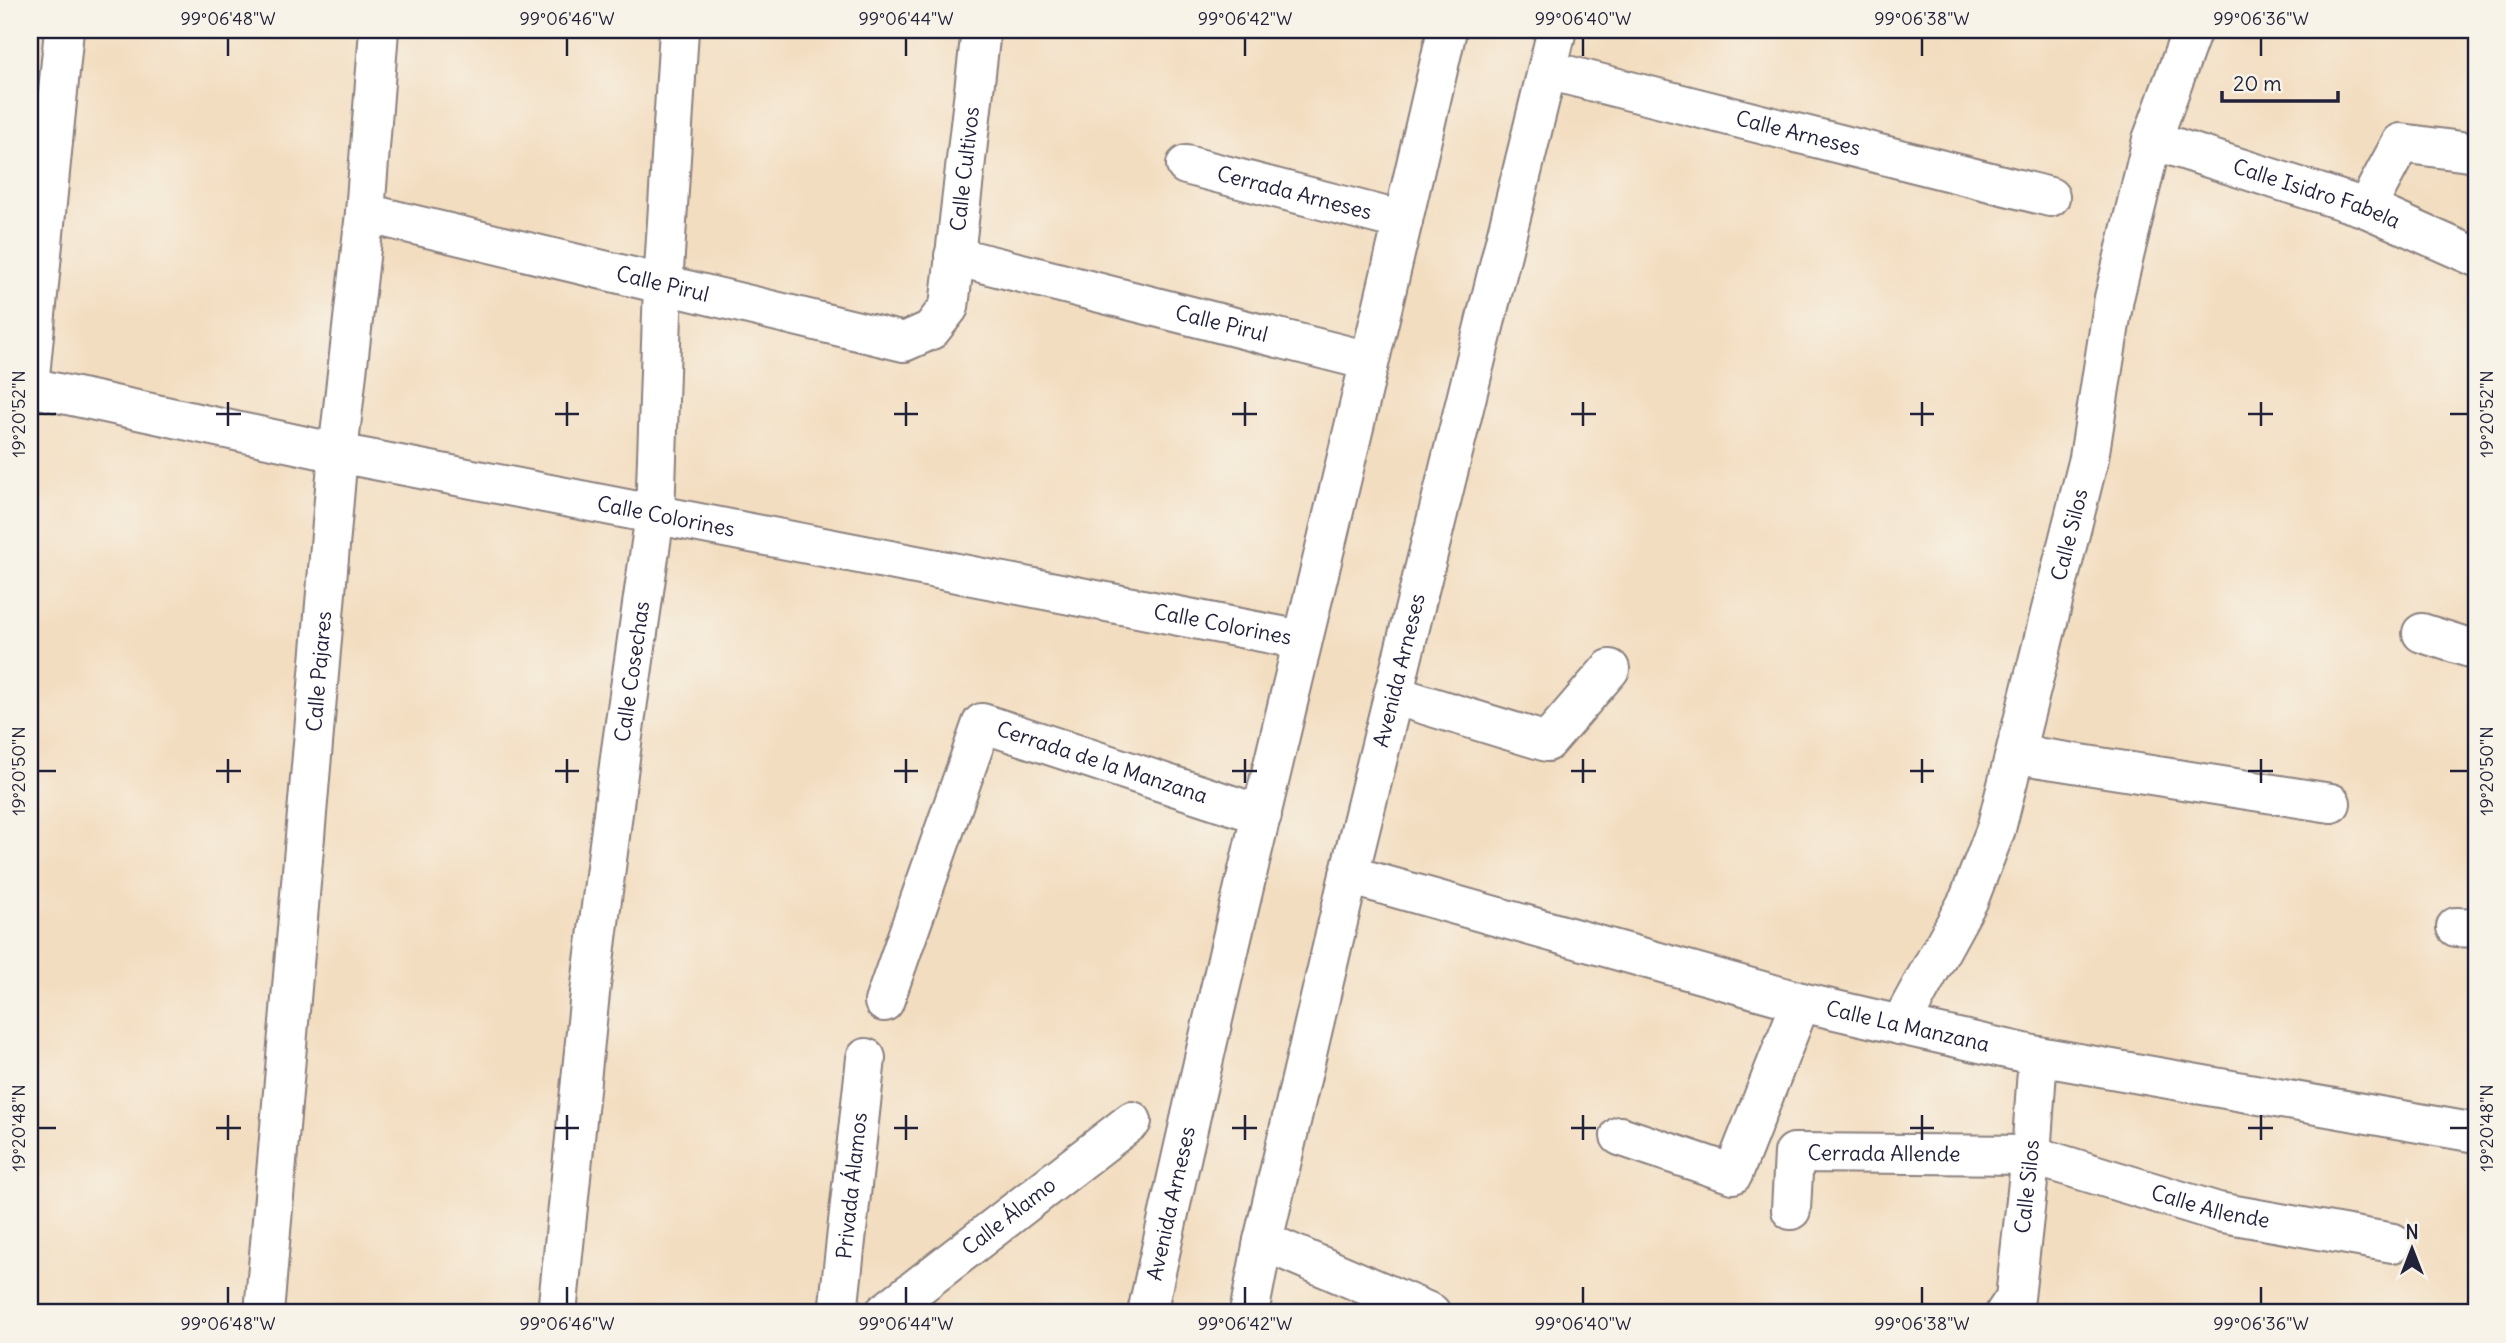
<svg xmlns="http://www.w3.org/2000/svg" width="2506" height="1343" font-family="Delius,sans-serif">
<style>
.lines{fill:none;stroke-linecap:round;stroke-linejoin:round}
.minor-casing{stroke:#8a807e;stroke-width:42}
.primary-casing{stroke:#8a807e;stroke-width:42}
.minor{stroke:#fff;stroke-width:38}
.primary{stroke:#fff;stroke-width:38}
.ticks{fill:none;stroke:#22223b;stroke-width:2.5}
.labels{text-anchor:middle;stroke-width:5;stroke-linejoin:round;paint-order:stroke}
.street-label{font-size:21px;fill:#22223b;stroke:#f7f3e8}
.neatline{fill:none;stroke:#22223b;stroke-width:2.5}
.ticks-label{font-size:18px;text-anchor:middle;fill:#22223b}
</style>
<rect width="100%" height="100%" fill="#f7f3e8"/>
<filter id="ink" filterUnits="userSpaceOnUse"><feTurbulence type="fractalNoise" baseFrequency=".0143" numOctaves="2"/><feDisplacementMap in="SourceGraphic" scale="14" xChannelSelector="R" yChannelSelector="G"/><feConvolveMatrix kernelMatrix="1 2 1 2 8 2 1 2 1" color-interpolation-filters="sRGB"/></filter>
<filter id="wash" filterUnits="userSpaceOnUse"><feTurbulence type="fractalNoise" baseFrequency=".00686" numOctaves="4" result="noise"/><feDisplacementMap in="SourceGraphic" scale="28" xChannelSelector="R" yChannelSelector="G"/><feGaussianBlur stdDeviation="1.57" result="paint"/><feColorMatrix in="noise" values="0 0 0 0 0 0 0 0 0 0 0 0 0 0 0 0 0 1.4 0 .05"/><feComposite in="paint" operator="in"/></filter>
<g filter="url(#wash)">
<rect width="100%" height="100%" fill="#f3ddc0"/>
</g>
<g filter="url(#ink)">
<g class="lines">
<defs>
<g id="minor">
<path id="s1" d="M1547,70L2050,197"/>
<path id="s2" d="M2152,140L2366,208L2476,257"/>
<path id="s3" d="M1186,165L1403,221"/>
<path d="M2366,208L2401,143L2476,153"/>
<path id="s4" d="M365,213L904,342L931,330L949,307L981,30"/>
<path id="s5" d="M954,256L1369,361"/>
<path d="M30,376L64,30"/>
<path id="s6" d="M30,387L338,453L1302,640"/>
<path d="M2422,633L2476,650"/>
<path d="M1393,695L1547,742L1610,669"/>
<path d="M2016,754L2331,803"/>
<path id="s7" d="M1349,875L1801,1002L1900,1025L2038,1056L2476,1133"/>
<path d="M2456,927L2476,928"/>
<path id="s8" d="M884,1002L982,723L1262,815"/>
<path id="s9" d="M1900,1025L1969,899L1996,829L2089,458L2114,298L2152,140L2192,30"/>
<path d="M1620,1136L1733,1174L1801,1002"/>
<path id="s10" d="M1791,1210L1794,1153L2031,1155L2218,1212L2393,1243"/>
<path d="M1263,1241L1431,1313"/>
<path id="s11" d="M264,1313L338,453L365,213L379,30"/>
<path id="s12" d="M557,1313L590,993L621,750L655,515L663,286L679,30"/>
<path id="s13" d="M838,1313L866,1058"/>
<path id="s14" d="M884,1313L1132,1121"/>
<path id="s15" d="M2005,1313L2015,1298L2031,1155L2038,1056"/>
</g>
<g id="primary">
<path id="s16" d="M1147,1313C1240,884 1350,458 1447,30"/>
<path id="s17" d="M1249,1313L1263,1241L1349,875L1557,30"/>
</g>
</defs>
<use href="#minor" class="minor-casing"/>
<use href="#primary" class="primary-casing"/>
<use href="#minor" class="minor"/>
<use href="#primary" class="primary"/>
</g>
</g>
<path class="ticks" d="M228,38V56M567,38V56M906,38V56M1245,38V56M1583,38V56M1922,38V56M2261,38V56M228,402V426M567,402V426M906,402V426M1245,402V426M1583,402V426M1922,402V426M2261,402V426M38,414H56M216,414H241M555,414H579M894,414H918M1232,414H1257M1571,414H1596M1910,414H1934M2248,414H2273M2450,414H2468M228,759V783M567,759V783M906,759V783M1245,759V783M1583,759V783M1922,759V783M2261,759V783M38,771H56M216,771H241M555,771H579M894,771H918M1232,771H1257M1571,771H1596M1910,771H1934M2248,771H2273M2450,771H2468M228,1115V1140M567,1115V1140M906,1115V1140M1245,1115V1140M1583,1115V1140M1922,1115V1140M2261,1115V1140M38,1128H56M216,1128H241M555,1128H579M894,1128H918M1232,1128H1257M1571,1128H1596M1910,1128H1934M2248,1128H2273M2450,1128H2468M228,1287V1304M567,1287V1304M906,1287V1304M1245,1287V1304M1583,1287V1304M1922,1287V1304M2261,1287V1304"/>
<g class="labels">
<g class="street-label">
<text dy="7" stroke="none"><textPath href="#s1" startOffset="259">Calle Arneses</textPath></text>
<text dy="7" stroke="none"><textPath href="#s4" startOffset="752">Calle Cultivos</textPath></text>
<text dy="7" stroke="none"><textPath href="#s3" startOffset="112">Cerrada Arneses</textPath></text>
<text dy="7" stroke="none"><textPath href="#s2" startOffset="173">Calle Isidro Fabela</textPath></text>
<text dy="7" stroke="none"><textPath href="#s4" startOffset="306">Calle Pirul</textPath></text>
<text dy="7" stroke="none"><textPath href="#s5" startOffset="276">Calle Pirul</textPath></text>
<text dy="7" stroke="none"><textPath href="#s6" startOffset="649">Calle Colorines</textPath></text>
<text dy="7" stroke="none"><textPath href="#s9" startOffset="522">Calle Silos</textPath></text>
<text dy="7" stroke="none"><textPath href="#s6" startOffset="1216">Calle Colorines</textPath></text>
<text dy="7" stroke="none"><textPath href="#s11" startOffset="644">Calle Pajares</textPath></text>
<text dy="7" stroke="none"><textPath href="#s17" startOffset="660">Avenida Arneses</textPath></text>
<text dy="7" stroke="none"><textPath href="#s12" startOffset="646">Calle Cosechas</textPath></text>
<text dy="7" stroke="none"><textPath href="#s8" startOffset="422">Cerrada de la Manzana</textPath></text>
<text dy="7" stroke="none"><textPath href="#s7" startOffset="579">Calle La Manzana</textPath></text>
<text dy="7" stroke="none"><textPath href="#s10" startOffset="147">Cerrada Allende</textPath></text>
<text dy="7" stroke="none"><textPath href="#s13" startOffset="128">Privada Álamos</textPath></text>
<text dy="7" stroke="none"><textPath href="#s15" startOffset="130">Calle Silos</textPath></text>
<text dy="7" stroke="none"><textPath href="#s16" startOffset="112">Avenida Arneses</textPath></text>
<text dy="7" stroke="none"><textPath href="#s10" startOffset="481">Calle Allende</textPath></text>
<text dy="7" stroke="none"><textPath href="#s14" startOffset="158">Calle Álamo</textPath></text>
</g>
</g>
<rect width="2506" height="1343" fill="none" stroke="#f7f3e8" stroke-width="77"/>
<g transform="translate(2412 1249)" stroke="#f7f3e8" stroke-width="5" paint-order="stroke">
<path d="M0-5L12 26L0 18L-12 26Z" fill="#22223b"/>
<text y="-10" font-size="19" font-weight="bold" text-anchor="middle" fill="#22223b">N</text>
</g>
<path d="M2222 91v10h116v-10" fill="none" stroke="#22223b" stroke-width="3.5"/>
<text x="2233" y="91" font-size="21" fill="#22223b" stroke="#f7f3e8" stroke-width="5" paint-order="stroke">20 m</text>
<rect x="38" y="38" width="2430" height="1266" class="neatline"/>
<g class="ticks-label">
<text x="228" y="25">99°06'48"W</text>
<text x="567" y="25">99°06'46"W</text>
<text x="906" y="25">99°06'44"W</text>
<text x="1245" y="25">99°06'42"W</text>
<text x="1583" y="25">99°06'40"W</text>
<text x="1922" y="25">99°06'38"W</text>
<text x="2261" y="25">99°06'36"W</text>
<text transform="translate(19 414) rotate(-90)" y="6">19°20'52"N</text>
<text transform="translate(2487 414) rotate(-90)" y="6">19°20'52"N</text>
<text transform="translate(19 771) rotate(-90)" y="6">19°20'50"N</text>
<text transform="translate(2487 771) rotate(-90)" y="6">19°20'50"N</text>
<text transform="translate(19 1128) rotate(-90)" y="6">19°20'48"N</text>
<text transform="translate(2487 1128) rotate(-90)" y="6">19°20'48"N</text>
<text x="228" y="1330">99°06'48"W</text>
<text x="567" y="1330">99°06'46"W</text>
<text x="906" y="1330">99°06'44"W</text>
<text x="1245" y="1330">99°06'42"W</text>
<text x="1583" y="1330">99°06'40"W</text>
<text x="1922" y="1330">99°06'38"W</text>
<text x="2261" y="1330">99°06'36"W</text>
</g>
</svg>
